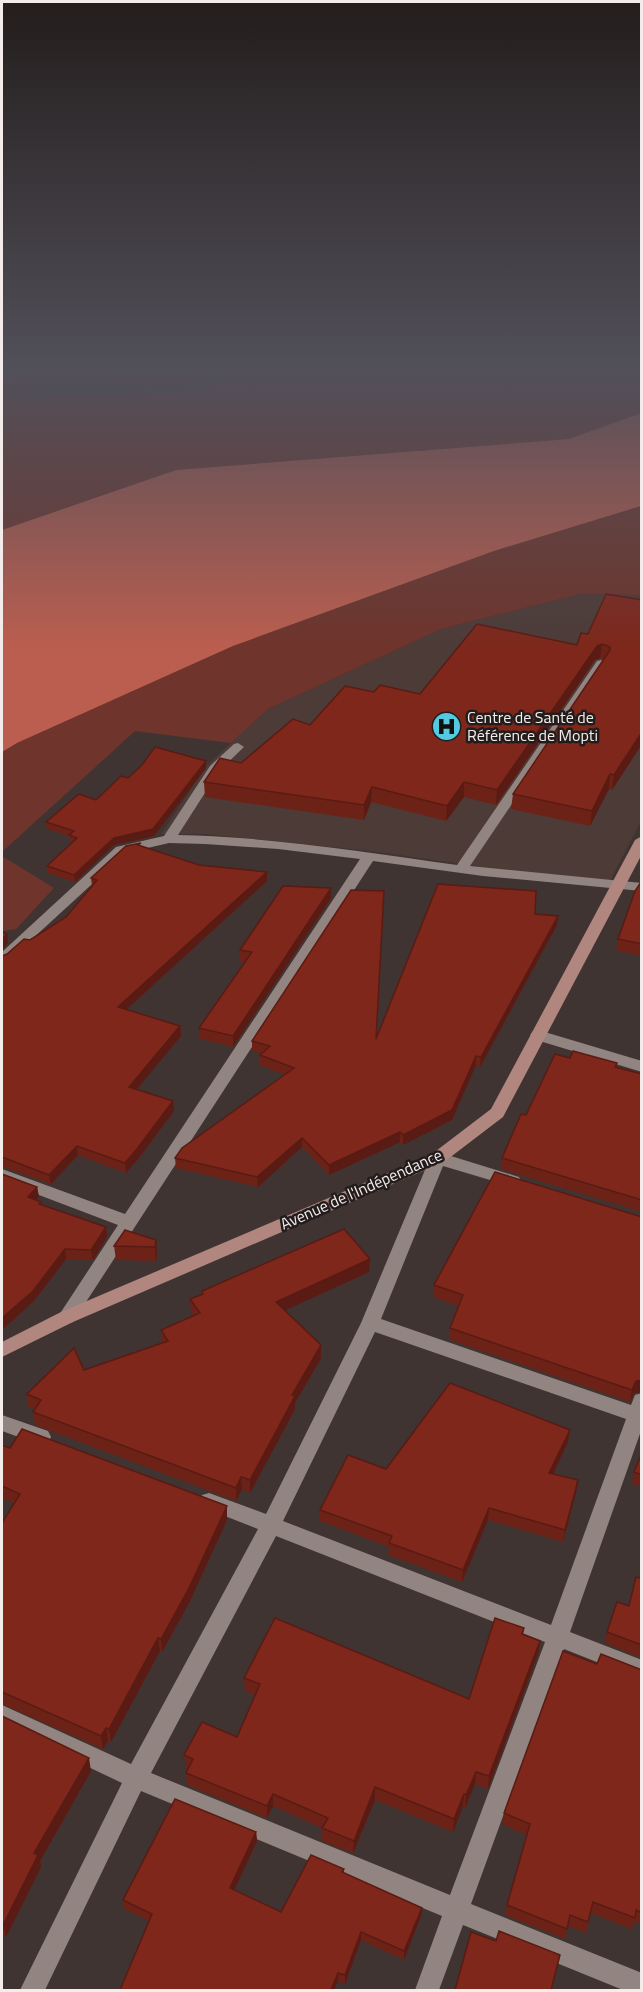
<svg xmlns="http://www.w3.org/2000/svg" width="643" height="1992" font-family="'Titillium Web',sans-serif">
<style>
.built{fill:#4d3b37}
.green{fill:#6f342b}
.water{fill:#bc5e4f}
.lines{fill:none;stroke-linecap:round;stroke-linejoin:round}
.street{fill:#918481;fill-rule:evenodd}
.secondary{fill:#b0867e;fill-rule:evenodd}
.wall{fill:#6d2217}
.shaded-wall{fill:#591b13}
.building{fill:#7f271b;stroke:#591b13;stroke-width:1.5}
.labels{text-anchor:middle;stroke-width:5;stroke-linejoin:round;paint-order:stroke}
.poi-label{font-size:16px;fill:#f3ecea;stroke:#221d1c;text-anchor:start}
.street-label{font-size:16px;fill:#f3ecea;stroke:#221d1c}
</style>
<rect width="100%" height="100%" fill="#3f3432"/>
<path class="built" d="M580,594L641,595V821L608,885L371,851L204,834H161L207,765L268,709L441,629Z"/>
<g class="green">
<path d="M227,373H642L641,413L569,439L176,470L2,530V398L192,392L227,377Z"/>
<path d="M641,506V595L580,594L441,629L268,709L231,743L135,731L2,852V752L17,743L233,646L494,551Z"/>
<path d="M2,856L54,888L16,929L2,931Z"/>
</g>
<path class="water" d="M641,413V506L494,551L233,646L17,743L2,752V530L176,470L569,439Z"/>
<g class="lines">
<g class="street">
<path d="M601,660L607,663L470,866L642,883V891L483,876L373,861L73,1322L67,1324L61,1322L58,1317L61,1312L118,1225L2,1181V1169L125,1214L360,859L278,849L205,844L169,843L126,853L7,962L2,963V952L116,847L164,836L210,766L234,744L238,743L244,747L219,771L178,835C273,837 364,852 457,865L597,661Z"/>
<path d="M538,1030L642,1061V1072L533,1039L530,1035L533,1031Z"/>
<path d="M438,1152L519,1177L521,1181L519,1185L513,1187L443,1166L381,1319L631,1405L635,1395L642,1393V1428L570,1632L642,1660V1680L564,1649L471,1904L642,1973V1990H623L463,1925L439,1990H415L442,1916L141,1791L45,1990H20L122,1783L2,1726V1705L131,1764L258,1529L202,1507L199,1501L202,1495L209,1493L266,1514L361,1323L430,1158L432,1154ZM375,1332L626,1419L551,1625L283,1521ZM276,1536L545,1642L450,1895L151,1773Z"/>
<path d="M2,1415L48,1431L51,1437L48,1443L41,1445L2,1431Z"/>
</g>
<path class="secondary" d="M642,836V854L503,1117L444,1162L73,1322L2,1357V1342L61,1312L432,1154L491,1109L635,840Z"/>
</g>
<g class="wall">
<path d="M2,373H204L197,386L106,384V379L35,380L34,391H2Z"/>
<path d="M642,600V744L612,790L609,789L590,826L511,809L513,794L604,659L600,658L595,660L496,805L464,797L446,821L371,802L364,820L205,797L204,782L241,763L310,725L374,692L420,694L577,645L588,634Z"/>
<path d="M206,768L154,836L114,845L75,882L47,873V866L72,842H70L69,836L47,829L46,822L96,800L128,778Z"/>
<path d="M141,846L199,865L267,872V881L127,1009L180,1026L181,1036L136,1090L173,1101L174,1111L138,1159L126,1173L78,1155L51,1184L3,1167L2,1168V956L7,954L66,917L92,886L91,878Z"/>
<path d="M642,882V957L641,956L616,950L618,939Z"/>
<path d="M331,888V898L233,1047L200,1039L199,1028L245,962L240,961V950Z"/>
<path d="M535,914L558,916L557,925L480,1067L476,1065L452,1120L403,1145L400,1142L329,1175L302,1147L258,1187L176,1168L175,1158L285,1075L260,1065V1055L262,1054L252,1051V1041L376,1038Z"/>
<path d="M570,1058L617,1063V1067L642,1074V1212L501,1169L502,1158L526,1115Z"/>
<path d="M495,1172L634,1393L630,1402L450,1340V1328L459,1306L433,1297L434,1285Z"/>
<path d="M2,1174L37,1187L39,1197L36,1200L41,1202L42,1205L107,1237L93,1260L66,1259L34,1301L2,1330Z"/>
<path d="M156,1240L157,1255L156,1261L116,1260L114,1246Z"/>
<path d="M370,1259L369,1272L285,1310L321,1358L295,1403V1409L250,1493L242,1489L236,1501L35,1425L33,1412L35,1409L28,1406L27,1394L84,1370L162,1343L161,1330L194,1316L191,1312L190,1299L202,1294V1291Z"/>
<path d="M570,1430L568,1442L553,1474L578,1480L576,1492L563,1542L488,1520L462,1582L388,1555L389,1547L320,1521V1510L386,1469Z"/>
<path d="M2,1445L10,1448L227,1506V1520L190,1601L162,1652L160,1651L111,1742L108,1741L103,1749L2,1704V1523L14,1503L2,1498Z"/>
<path d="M642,1453V1487L632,1484L634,1472Z"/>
<path d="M642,1570V1658L605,1643L607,1632L629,1606Z"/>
<path d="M524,1628L523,1635L540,1641L538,1654L488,1789L475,1784L465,1808L463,1806L453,1832L375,1800L353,1853L322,1841V1828L273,1806L267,1818L187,1785L186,1773L188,1769L186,1768L184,1755L237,1737L255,1695L245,1691L244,1678L469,1699Z"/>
<path d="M597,1664L642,1670V1925L634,1921L632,1929L591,1913L586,1933L568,1926L565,1939L505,1915L507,1905L527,1835L502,1824L504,1813Z"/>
<path d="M2,1716L91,1771L40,1861L41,1867L6,1937L2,1935Z"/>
<path d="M256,1832L257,1841L234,1890L281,1912L344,1869V1873L422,1908L421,1916L404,1960L361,1940L345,1984L338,1981L334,1990H120L149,1921L124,1909L123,1900Z"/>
</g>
<g class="shaded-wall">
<path d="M34,373L35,380L34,391L33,383Z"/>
<path d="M200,373H204L197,386V379Z"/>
<path d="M602,644L600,658L595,660L496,805L497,790L597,646Z"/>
<path d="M642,732V744L612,790L614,775Z"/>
<path d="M206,761V768L154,836L114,845L75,882L74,875L114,838Z"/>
<path d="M610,774L609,789L590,826L592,811Z"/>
<path d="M464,782V797L446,821L447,806Z"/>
<path d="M372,787L371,802L364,820V805Z"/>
<path d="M267,872V881L119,1016L118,1007Z"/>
<path d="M331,888V898L233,1047V1036Z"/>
<path d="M558,916L557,925L480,1067L481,1057Z"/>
<path d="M7,934L8,943L2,950V939Z"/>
<path d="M180,1026L181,1036L130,1097L129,1087Z"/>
<path d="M476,1056V1065L452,1120L403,1145V1135Z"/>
<path d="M173,1101L174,1111L138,1159L126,1173L125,1163Z"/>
<path d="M400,1132V1142L329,1175V1165Z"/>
<path d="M302,1138V1147L258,1187L257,1177Z"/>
<path d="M77,1146L78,1155L51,1184L49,1175Z"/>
<path d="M37,1187L39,1197L29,1207L28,1197Z"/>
<path d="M106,1227L107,1237L93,1260L91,1250Z"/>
<path d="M156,1240L157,1255L156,1261L155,1247Z"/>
<path d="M65,1249L66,1259L34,1301L2,1330V1318Z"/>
<path d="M370,1259L369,1272L277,1314L276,1302Z"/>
<path d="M321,1345V1358L295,1403V1409L250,1493V1480L292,1395Z"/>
<path d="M642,1380V1392L634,1393L630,1402L632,1390L636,1381Z"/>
<path d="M570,1430L568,1442L548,1485L549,1473Z"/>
<path d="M241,1477L242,1489L236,1501V1488Z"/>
<path d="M578,1480L576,1492L563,1542L565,1530Z"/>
<path d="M227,1506V1520L190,1601L162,1652L161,1639Z"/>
<path d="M489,1508L488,1520L462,1582L463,1570Z"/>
<path d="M158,1638L160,1651L111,1742L109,1729Z"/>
<path d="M540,1641L538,1654L488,1789L489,1776Z"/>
<path d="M106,1728L108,1741L103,1749L101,1736Z"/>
<path d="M89,1758L91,1771L40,1861L41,1867L6,1937L3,1925L34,1853Z"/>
<path d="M476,1772L475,1784L465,1808L466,1795Z"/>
<path d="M375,1787V1800L353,1853L354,1841Z"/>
<path d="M273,1794V1806L267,1818V1806Z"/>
<path d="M464,1794L463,1806L453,1832L454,1819Z"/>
<path d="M256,1832L257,1841L231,1897L230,1888Z"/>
<path d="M422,1908L421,1916L404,1960V1951Z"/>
<path d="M361,1932V1940L345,1984V1975Z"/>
<path d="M338,1973V1981L334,1990H331Z"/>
</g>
<g class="building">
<path d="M2,373H56H34L33,383L2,384Z"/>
<path d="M107,373H200L197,379L106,376Z"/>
<path d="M606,594L642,600V732L614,775L610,774L592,811L513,794L610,650V647L602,644L597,646L497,790L464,782L447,806L372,787L364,805L204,782L220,758L241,763L293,719L310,725L345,686L374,692L380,685L420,694L477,624L577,645L581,633L588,634Z"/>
<path d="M155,747L206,761L153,829L114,838L74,875L47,866L77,838L69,835L74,831L46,822L79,794L96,800L121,776L128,778L142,765Z"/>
<path d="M141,843L138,845L199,865L267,872L118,1007L180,1026L129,1087L173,1101L137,1149L125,1163L77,1146L49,1175L2,1157V956L7,954L24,939L30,940L66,917L97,880L91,878L126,846Z"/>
<path d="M641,882H642V944L618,939L635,891Z"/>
<path d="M438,884L536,891L535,914L558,916L481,1057L476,1056L452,1110L403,1135L400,1132L329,1165L302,1138L257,1177L175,1158L182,1148L294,1068L260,1055L270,1046L252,1041L351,890L384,891L376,1039Z"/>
<path d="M283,886L331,888L233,1036L199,1028L252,952L240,950Z"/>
<path d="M2,932L7,934L2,939Z"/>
<path d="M573,1051L617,1063L615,1067L642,1074V1200L502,1158L521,1114L526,1115L555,1054L570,1058Z"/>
<path d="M495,1172L642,1217V1380L636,1381L632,1390L450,1328L463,1295L434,1285Z"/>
<path d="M2,1174L37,1187L28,1197L41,1202L39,1204L106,1227L91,1250L65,1249L33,1291L2,1318Z"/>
<path d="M344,1229L370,1259L276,1302L321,1345L292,1395L295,1396L250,1480L241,1477L236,1488L33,1412L41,1400L27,1394L74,1348L84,1370L168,1341L161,1330L200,1313L190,1299L203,1294L202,1291Z"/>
<path d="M125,1230L156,1240L155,1247L114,1246Z"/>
<path d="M450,1383L570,1430L549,1473L578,1480L565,1530L489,1508L463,1570L389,1543L392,1536L320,1510L348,1455L386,1469Z"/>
<path d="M22,1429L227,1506L189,1588L161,1639L158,1638L109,1729L106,1728L101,1736L2,1692V1523L20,1494L2,1486V1445L10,1448Z"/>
<path d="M642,1453V1475L634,1472Z"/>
<path d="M642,1570V1645L607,1632L617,1602L629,1606L636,1577L640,1578Z"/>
<path d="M275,1618L469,1699L495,1618L524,1628L522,1634L540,1641L489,1776L476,1772L466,1795L464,1794L454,1819L375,1787L354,1841L322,1828L328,1818L273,1794L267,1806L186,1773L193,1759L184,1755L202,1722L237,1737L260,1684L244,1678Z"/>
<path d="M563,1651L597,1664L601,1654L642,1670V1913L636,1910L635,1918L593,1902L588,1922L570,1915L567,1929L507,1905L530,1824L504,1813Z"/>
<path d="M2,1716L89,1758L34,1853L38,1855L3,1925L2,1924Z"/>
<path d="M175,1799L256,1832L230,1888L281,1912L311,1855L344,1869L342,1872L422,1908L404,1951L361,1932L345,1975L338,1973L331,1990H120L152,1914L123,1900Z"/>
<path d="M499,1931L560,1955L551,1990H455L471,1932L496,1941Z"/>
</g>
<linearGradient id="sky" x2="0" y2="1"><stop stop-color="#231d1c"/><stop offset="0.57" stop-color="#52505a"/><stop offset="1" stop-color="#52505a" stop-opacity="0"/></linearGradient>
<rect width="643" height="651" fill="url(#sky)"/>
<defs>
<symbol id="hospital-disc" viewBox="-11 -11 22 22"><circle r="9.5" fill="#54cade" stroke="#221d1c"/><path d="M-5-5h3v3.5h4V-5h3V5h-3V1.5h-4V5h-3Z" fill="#111"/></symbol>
</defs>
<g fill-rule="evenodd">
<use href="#hospital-disc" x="430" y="710" width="33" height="33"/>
</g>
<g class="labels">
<g class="poi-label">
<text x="467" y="723">Centre de Santé de<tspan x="467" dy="18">Référence de Mopti</tspan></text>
</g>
<g class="street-label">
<text transform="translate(361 1189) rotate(-24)" y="6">Avenue de l'Indépendance</text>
</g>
</g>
<rect width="643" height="1992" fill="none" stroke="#f3ecea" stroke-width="6"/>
</svg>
